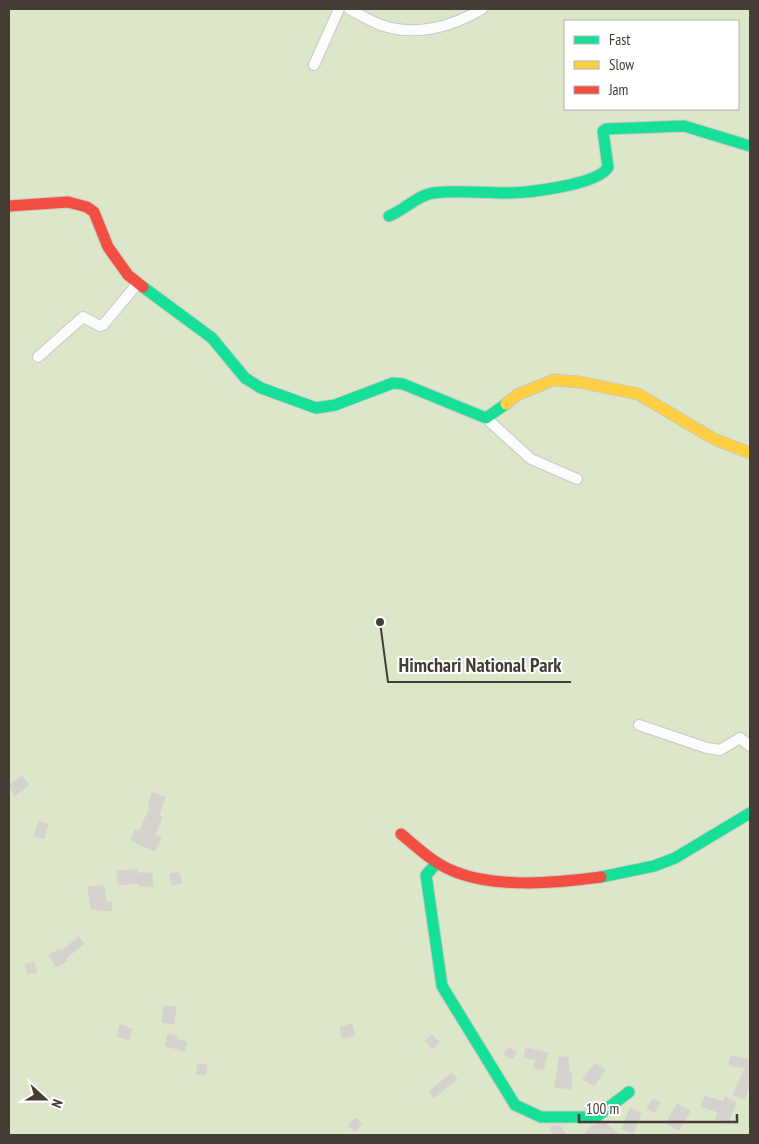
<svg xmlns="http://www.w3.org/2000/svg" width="759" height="1144" font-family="'PT Sans Narrow',sans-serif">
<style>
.green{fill:#dce7ca;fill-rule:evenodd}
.building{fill:#d6d3cf;stroke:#d6d3ce}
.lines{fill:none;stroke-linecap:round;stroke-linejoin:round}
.street-casing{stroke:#cbc8c4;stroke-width:12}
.fast-casing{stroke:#ccc9c0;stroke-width:13}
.slow-casing{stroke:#ccc9c0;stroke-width:13}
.jam-casing{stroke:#ccc9c0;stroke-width:13}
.street{stroke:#fcfcfc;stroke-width:10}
.fast{stroke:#16e098;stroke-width:11}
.slow{stroke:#ffcf43;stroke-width:11}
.jam{stroke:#f24e42;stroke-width:11}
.leader{fill:none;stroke:#433d35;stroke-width:2}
.callout-dot{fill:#433d35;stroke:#fff;stroke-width:2}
.callout-label{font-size:20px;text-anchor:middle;font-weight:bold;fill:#433d35;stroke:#fff;stroke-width:4;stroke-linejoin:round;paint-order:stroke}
</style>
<rect width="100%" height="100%" fill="#eeece8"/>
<path class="green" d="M9,9H750V1135H9ZM565,21H738V109H565Z"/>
<g class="building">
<path d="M22,776L29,785L15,796L9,785Z"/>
<path d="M152,793L165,797L159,815L162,817L155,835L161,838L154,851L131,840L135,830L139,832L150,807L148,806Z"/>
<path d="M39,821L48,824L44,839L34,836Z"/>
<path d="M137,870L138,873H152L153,886H139V883L118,885L117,871Z"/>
<path d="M179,872L182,883L172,885L170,874Z"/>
<path d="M104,886L106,902L112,903L111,911L91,909L88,887Z"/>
<path d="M79,937L84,944L66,958L67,961L56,967L49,955L60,949L61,951Z"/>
<path d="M34,962L37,972L27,974L25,964Z"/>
<path d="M164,1006L176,1007L174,1024L162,1022Z"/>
<path d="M352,1024L355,1035L342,1038L340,1027Z"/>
<path d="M120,1025L132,1029L129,1040L117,1036Z"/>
<path d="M168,1034L177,1036L176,1039L187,1042L185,1051L165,1046Z"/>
<path d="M432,1035L439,1042L432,1049L425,1041Z"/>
<path d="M509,1047L517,1053L512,1059L504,1054Z"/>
<path d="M526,1048L548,1053L543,1070L534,1068L536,1060L524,1057Z"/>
<path d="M731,1056L748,1059L750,1056V1087L749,1086L744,1099L733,1095L745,1068L729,1065Z"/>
<path d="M559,1057H568L569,1073H572L571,1089L555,1087Z"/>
<path d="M595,1063L605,1070L594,1086L583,1079Z"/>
<path d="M198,1064L207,1065L206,1075L196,1074Z"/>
<path d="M452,1073L457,1079L434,1098L429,1091Z"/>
<path d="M705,1096L723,1102L725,1097L736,1102L728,1124L715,1119L718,1112L701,1106Z"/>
<path d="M653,1099L660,1103L654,1113L647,1108Z"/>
<path d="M677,1104L690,1111L679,1130L666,1123Z"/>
<path d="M630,1108L641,1113L633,1134L622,1129Z"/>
<path d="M355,1118L362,1123L355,1131L348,1126Z"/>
<path d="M604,1122L620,1135H584L592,1126Z"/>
<path d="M553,1126H560L566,1135H555L550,1128Z"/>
</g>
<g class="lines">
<defs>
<g id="street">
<path d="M349,9C359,14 370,21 381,25C415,37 452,27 482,9"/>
<path d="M314,65L339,9"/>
<path d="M38,357L83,317L100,326L103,325L138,283"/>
<path d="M486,418L531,459L577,479"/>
<path d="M639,725L707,748L720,750L740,738L750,746"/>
</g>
<g id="fast">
<path d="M389,216C404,210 418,195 433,193C457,190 482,193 506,193C526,193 599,185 608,167L603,131L606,129L684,126L750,146"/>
<path d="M143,287L212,338L245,378L261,388L316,408L335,405L393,383L403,384L486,418L506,404"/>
<path d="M437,863L426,875L442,986L515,1105L541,1117H596L629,1092"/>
<path d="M601,877L654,866L675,858L750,813"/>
</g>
<path id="slow" d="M506,404L517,395L553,380L579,382L638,394L714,439L750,453"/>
<g id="jam">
<path d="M9,206L68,202L87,207L94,212L108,247L128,275L143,287"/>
<path d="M401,834C417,847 432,862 451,870C493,889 557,883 601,877"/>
</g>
</defs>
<use href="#street" class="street-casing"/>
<use href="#fast" class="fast-casing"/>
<use href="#slow" class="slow-casing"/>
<use href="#jam" class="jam-casing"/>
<use href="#street" class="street"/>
<use href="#fast" class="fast"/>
<use href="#slow" class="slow"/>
<use href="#jam" class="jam"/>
</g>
<path class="leader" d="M380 622L388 682H571"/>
<circle class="callout-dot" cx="380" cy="622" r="5"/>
<g class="callout-label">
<text x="480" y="672">Himchari National Park</text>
</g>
<rect width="759" height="1144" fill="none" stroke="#433d35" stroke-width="20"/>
<rect x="564" y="20" width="175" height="90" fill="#ffffff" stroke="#b4b1ae"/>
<rect x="574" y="36" width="25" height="8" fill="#16e098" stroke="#b4b1ae"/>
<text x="609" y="45" font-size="15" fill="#433d35">Fast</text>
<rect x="574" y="61" width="25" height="8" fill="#ffcf43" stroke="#b4b1ae"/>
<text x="609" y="70" font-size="15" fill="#433d35">Slow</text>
<rect x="574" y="86" width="25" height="8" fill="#f24e42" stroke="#b4b1ae"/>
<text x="609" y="95" font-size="15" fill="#433d35">Jam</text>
<g transform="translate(45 1099) rotate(111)" stroke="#ffffff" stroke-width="4" paint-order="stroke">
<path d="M0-4L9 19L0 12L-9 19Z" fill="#433d35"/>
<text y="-8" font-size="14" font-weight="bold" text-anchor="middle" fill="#433d35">N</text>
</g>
<path d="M579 1114v8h158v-8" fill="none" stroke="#433d35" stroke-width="2.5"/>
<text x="586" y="1114" font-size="15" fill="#433d35" stroke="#ffffff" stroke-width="4" paint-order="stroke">100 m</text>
</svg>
